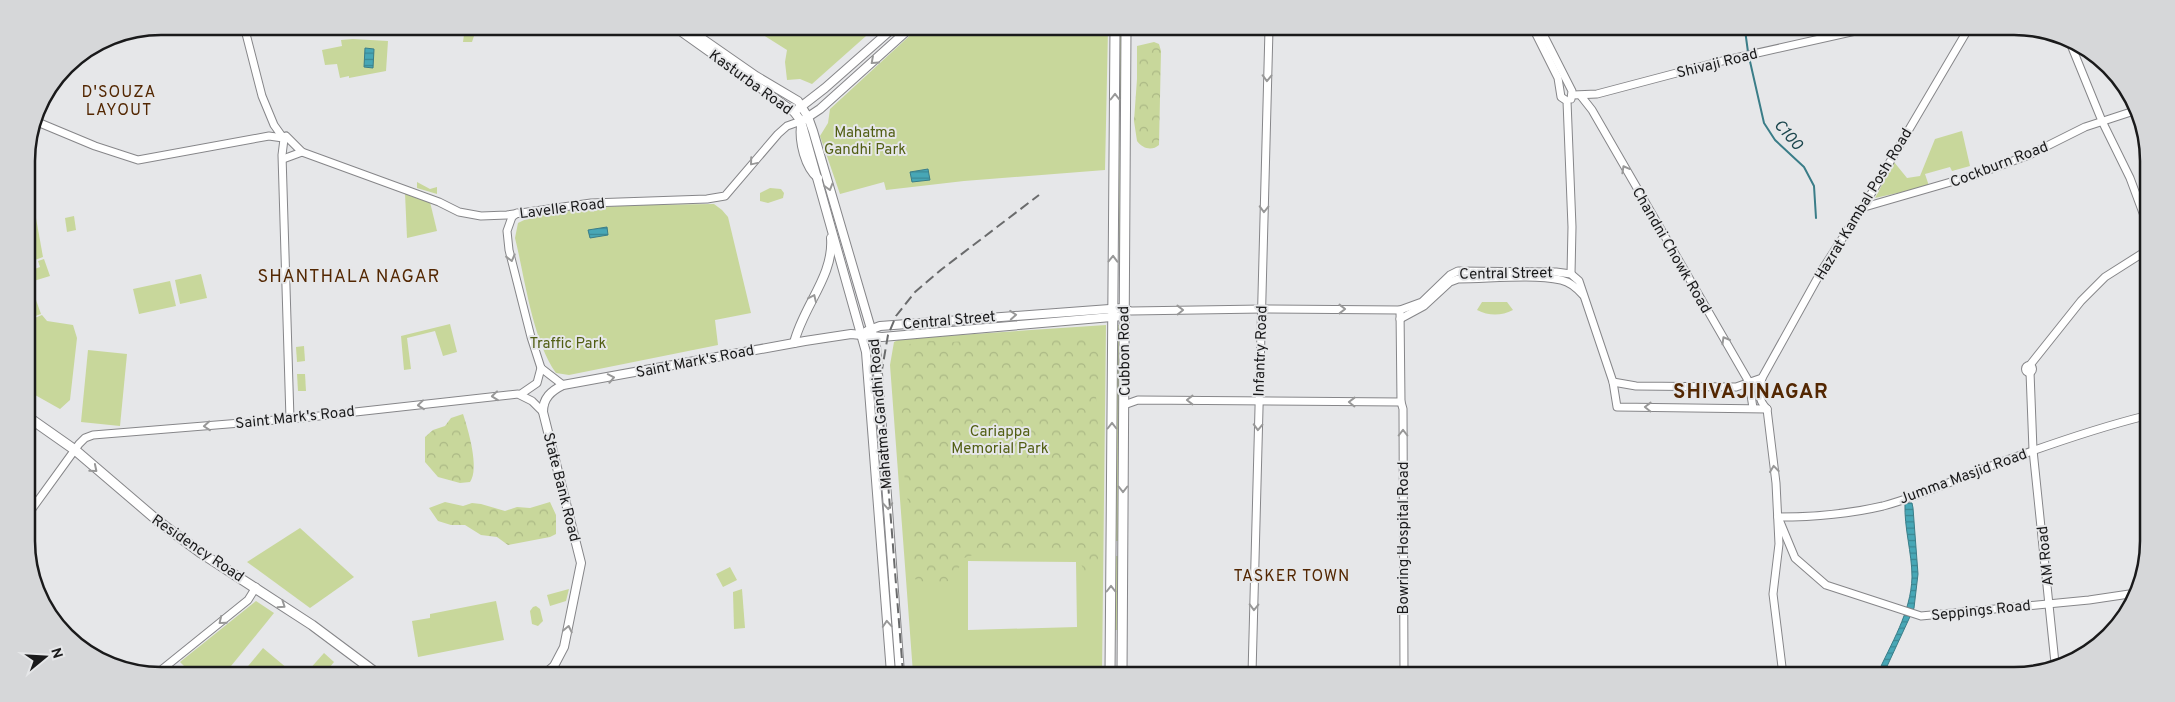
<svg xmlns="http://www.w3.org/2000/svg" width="2175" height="702" font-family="Overpass,sans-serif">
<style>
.green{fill:#c8d79b;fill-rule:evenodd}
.forest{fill:url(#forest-crowns)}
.water{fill:url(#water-rules);stroke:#3a7d88}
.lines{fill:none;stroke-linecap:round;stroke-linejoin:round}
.stream{stroke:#3a7d88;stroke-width:2}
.tertiary-casing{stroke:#868689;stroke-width:9}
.secondary-casing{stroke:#868689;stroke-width:10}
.primary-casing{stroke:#868689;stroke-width:11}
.tertiary{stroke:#fff;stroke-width:7}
.secondary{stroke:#fff;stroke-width:8}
.primary{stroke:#fff;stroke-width:9}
.rail{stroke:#6a6b6c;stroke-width:2;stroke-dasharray:10 5;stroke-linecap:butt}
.oneway{stroke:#989898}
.labels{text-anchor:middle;stroke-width:4;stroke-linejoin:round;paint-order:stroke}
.street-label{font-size:15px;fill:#1a1a1b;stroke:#e6e7e9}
.park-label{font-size:15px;fill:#515e13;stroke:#e6e7e9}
.neighbourhood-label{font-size:16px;letter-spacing:1px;fill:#532702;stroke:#e6e7e9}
.water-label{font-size:16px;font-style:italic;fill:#1b464d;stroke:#e6e7e9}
.quarter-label{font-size:18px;letter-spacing:1px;fill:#532702;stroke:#e6e7e9}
.district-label{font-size:20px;font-weight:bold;letter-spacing:1px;fill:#532702;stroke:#e6e7e9}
.rim{fill:none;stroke:#1a1a1b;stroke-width:2.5}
</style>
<defs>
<pattern id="forest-crowns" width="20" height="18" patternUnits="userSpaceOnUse" patternTransform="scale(1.25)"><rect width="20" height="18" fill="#c8d79b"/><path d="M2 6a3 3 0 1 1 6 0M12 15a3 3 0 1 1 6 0" fill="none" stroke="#abb885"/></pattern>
<pattern id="water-rules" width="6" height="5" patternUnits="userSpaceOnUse" patternTransform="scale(1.25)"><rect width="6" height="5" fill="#47a7b6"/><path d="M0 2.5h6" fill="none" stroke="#3a8793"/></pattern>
</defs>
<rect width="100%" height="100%" fill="#e6e7e9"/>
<g class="green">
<path d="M465,27H477L472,42H463Z"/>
<path d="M752,28H875L812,84L800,79L787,80L785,62L787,50Z"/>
<path d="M918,28L1108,29L1105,170L964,181L886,190L884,182L840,194L820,136L828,123L830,109Z"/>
<path d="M1120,29H1122L1121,245L1119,301Z"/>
<path d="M353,39L388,41L386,71L349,78V76L340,78L337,64L325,65L322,50L342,46L341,40Z"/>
<path d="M1962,131L1970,166L1952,171L1950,167L1925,174L1929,186L1875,198L1894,162L1907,178L1920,176L1935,139Z"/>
<path d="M417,182L430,189L437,187V194L417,188Z"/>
<path d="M770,188L781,189L784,193L783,198L768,203L760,201V193Z"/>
<path d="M405,193L430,202L437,231L407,238Z"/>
<path d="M714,204L722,210L728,217L751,313L715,320L718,345L569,375L556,373C532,339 525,278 515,238L518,223C533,215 549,213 566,211C615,204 665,205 714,204Z"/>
<path d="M34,207L43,257L27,263V208Z"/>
<path d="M74,216L76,230L67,232L65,218Z"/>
<path d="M44,259L50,276L27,283V264L30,263L32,270L40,267L38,261Z"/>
<path d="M201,274L207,298L180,304L175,280Z"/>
<path d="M170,281L176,306L139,314L133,289Z"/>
<path d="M36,300L41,314L27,319V304Z"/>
<path d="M1482,302H1507L1513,310C1501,316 1489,316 1477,310Z"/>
<path d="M42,315L47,321L73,325L77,338L70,400L60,409L28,391L27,321Z"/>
<path d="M450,324L457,352L443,356L435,331L407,338L411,369L404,370L401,336Z"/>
<path d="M1106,325L1102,673H913L890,365L894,342L900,339ZM968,561L1076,562L1077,627L968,630Z"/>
<path d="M1117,325H1120L1119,541H1116Z"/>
<path d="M304,346L305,361L297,362L296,347Z"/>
<path d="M88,350L127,354L120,426L81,422Z"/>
<path d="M297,374H305L306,391H298Z"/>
<path d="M300,528L354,577L310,608L247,562Z"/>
<rect x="1115" y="556" width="3" height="74"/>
<path d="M730,567L737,580L723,587L716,574Z"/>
<path d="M569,589L566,601L550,606L547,595Z"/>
<path d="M742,589L745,628L734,629L733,592Z"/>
<path d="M256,601L274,613L227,671H189L180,662Z"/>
<path d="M496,601L504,640L418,657L412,621L430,618V614Z"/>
<path d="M536,606L540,609L543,621L538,626L532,624L530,611L533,607Z"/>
<path d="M263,648L288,669L286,671H244Z"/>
<path d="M324,653L334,662L326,672L308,671Z"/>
</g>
<g class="forest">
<path d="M1154,42L1159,44L1161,51L1159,145C1152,151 1143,149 1137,141L1134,121L1137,79V46Z"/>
<path d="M1077,336L1097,343L1101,365L1096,396L1099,442L1098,562L1092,573L1084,571L1076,552L979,553L964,558L952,581L926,583L912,578V532L902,458L898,397V365L900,351L916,340L951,342L1011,338L1046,339Z"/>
<path d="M463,414C468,429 480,469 470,482L460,483L438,477L425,462V437L433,430L445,426L451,418Z"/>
<path d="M445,502L463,506L472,503L481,504L505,511L517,507L530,508L550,502L556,515V534L550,537L508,545L497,537L481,535L465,525H451L438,521L429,508Z"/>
</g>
<g class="water">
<path d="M365,48L374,49L373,68L364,67Z"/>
<path d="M928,169L930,180L912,182L910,172Z"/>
<path d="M607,227L608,235L590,238L588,230Z"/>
<path d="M1905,503H1912L1913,508L1918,574L1914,608L1883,675H1877C1891,643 1911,613 1912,577C1912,553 1904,528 1905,503Z"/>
</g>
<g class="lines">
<g class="stream">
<path d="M1745,30L1748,52"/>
<path d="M1749,57L1764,123L1775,140L1804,167L1814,186L1816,218"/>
</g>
<defs>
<g id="tertiary">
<path d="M244,26L262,96L274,125L284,139L282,155L290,419"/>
<path d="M1534,30L1558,78L1561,97L1567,101L1572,227L1571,274"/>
<path d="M1541,30L1572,91L1571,99"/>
<path d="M2071,45L2102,121L2130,178L2146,221"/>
<path d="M1573,95L1597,94L1722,61L1860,30"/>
<path d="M1581,96L1592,110L1749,382L1753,408"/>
<path d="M35,121L95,146L138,160L269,136L283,138"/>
<path d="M283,138L286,136L302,152L439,202L459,212L481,216L507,215L591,203L707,199L725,196L778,134L787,126L801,121"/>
<path d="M283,159L302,152"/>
<path d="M1861,208L1975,175L2029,155L2085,127L2134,111"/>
<path d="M517,213L512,217L507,231L509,250L531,337L541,368L563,385"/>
<path d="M1123,308L1131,311L1262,309L1400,310L1422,302L1450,275L1458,271L1556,272L1571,274L1579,281L1613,382L1617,407L1767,409"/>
<path d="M1400,310L1401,402L1403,409L1404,674"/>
<path d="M1400,319L1424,306L1450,282L1458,279C1489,279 1531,274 1561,280C1570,282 1577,288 1583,295"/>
<path d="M2030,365L2081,301L2105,277L2146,251"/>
<circle cx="2029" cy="369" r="3.5"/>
<path d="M2030,372L2033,450L2055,663"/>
<path d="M1762,378C1759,391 1757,399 1767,409"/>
<path d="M1613,382L1636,386L1736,387L1762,378L1822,270L1871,194L1967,31"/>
<path d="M521,394L537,383L541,368"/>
<path d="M1124,405L1138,400L1401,402"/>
<path d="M1767,409L1776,483L1779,544L1773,594L1783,675"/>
<path d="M29,513L79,444L85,438L93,435L301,418L518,394L532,401L543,412"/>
<path d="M1778,517L1795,558L1826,585L1921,616L2089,600L2136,593"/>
<path d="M1778,517C1812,517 1849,514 1883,506C1917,497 1950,482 1983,469C2036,449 2089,430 2145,416"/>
<path d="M160,671L248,600L256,587"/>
<path d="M1252,674L1269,29"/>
</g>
<g id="secondary">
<path d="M676,28L794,112L801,121L866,352L891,673"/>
<path d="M687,28L756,76L798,101L808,117L813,131L876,346L900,673"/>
<path d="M798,109L825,88L893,28"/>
<path d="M805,119L820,109L910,28"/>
<path d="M801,125C799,142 805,167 818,178"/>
<path d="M867,331L880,326L1123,308"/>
<path d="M794,343C803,306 834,276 831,238"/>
<path d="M547,672L554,666L564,647L581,563L543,412C543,398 551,391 563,385L805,341L851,334L882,337L1123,316"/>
</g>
<g id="primary">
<path d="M28,417L75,450L158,521L201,553L312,625L375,672"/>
<path d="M1110,673L1115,29"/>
<path d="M1122,673L1126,29"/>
</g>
</defs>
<use href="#tertiary" class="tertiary-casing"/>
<use href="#secondary" class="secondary-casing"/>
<use href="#primary" class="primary-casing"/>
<use href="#tertiary" class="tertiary"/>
<use href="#secondary" class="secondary"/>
<use href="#primary" class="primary"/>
<path class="rail" d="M903,673L880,381L888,335L896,316L915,292L942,269L1039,195"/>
</g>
<defs><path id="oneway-chevron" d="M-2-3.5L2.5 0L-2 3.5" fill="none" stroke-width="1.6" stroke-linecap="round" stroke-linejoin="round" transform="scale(1.25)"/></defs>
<g class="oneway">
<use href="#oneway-chevron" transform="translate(874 61) rotate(138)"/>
<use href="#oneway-chevron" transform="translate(1267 78) rotate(91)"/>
<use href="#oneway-chevron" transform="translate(1115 97) rotate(-90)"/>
<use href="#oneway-chevron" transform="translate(753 162) rotate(130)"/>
<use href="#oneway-chevron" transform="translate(1625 169) rotate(-119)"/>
<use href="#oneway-chevron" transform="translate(829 187) rotate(74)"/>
<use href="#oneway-chevron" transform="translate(1264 209) rotate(91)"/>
<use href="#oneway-chevron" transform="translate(511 258) rotate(76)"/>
<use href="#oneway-chevron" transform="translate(1113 259) rotate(-89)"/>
<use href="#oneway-chevron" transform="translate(813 298) rotate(-65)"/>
<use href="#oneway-chevron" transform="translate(1342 309)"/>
<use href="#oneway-chevron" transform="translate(1180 310) rotate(-1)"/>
<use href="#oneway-chevron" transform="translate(1013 315) rotate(-4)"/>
<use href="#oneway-chevron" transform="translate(1725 340) rotate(-120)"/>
<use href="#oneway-chevron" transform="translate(611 378) rotate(-11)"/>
<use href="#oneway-chevron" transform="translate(495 396) rotate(174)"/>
<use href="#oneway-chevron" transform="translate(1190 400) rotate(-180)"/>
<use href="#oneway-chevron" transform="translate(1352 402) rotate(-179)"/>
<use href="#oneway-chevron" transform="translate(421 405) rotate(174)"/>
<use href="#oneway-chevron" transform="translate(1648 407) rotate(-179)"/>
<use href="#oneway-chevron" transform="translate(207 426) rotate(175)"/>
<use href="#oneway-chevron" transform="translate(1112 426) rotate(-90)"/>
<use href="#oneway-chevron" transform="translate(1258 427) rotate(92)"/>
<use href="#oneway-chevron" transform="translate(1403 433) rotate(-90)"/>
<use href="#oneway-chevron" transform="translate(94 469) rotate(40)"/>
<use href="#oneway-chevron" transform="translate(1774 469) rotate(-97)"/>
<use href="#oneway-chevron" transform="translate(1123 489) rotate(90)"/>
<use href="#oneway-chevron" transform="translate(888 506) rotate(86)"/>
<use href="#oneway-chevron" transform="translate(1111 589) rotate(-90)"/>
<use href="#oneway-chevron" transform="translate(282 605) rotate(34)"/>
<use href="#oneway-chevron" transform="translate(1254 607) rotate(91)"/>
<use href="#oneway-chevron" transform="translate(222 621) rotate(141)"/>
<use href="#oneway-chevron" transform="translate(887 624) rotate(-94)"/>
<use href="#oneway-chevron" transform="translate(568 629) rotate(-78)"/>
</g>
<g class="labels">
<g class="street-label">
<text transform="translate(1717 63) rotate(-14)" y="5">Shivaji Road</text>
<text transform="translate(751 82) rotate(36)" y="5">Kasturba Road</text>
<text transform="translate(1999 164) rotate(-21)" y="5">Cockburn Road</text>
<text transform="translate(1863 204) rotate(-59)" y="5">Hazrat Kambal Posh Road</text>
<text transform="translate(562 208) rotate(-7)" y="5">Lavelle Road</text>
<text transform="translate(1672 250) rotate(60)" y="5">Chandni Chowk Road</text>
<text transform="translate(1506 273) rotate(-1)" y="5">Central Street</text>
<text transform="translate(949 320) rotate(-5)" y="5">Central Street</text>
<text transform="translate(1124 351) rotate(-91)" y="5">Cubbon Road</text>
<text transform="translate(1260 351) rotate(-88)" y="5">Infantry Road</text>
<text transform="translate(695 361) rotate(-11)" y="5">Saint Mark's Road</text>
<text transform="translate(880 414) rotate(-95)" y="5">Mahatma Gandhi Road</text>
<text transform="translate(295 417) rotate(-6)" y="5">Saint Mark's Road</text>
<text transform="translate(1963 476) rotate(-20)" y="5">Jumma Masjid Road</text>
<text transform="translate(562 487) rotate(76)" y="5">State Bank Road</text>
<text transform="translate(1403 538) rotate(-90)" y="5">Bowring Hospital Road</text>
<text transform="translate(198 548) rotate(34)" y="5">Residency Road</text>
<text transform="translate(2045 556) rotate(-96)" y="5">AM Road</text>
<text transform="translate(1981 610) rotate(-6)" y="5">Seppings Road</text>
</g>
<g class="park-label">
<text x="865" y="137">Mahatma<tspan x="865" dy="17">Gandhi Park</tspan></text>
<text x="568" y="348">Traffic Park</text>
<text x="1000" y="436">Cariappa<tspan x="1000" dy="17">Memorial Park</tspan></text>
</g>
<g class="neighbourhood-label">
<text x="119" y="97">D'SOUZA<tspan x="119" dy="18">LAYOUT</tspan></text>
<text x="1292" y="581">TASKER TOWN</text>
</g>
<g class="water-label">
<text transform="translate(1789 134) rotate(49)" y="6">C100</text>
</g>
<g class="quarter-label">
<text x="349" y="282">SHANTHALA NAGAR</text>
</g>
<g class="district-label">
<text x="1751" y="398">SHIVAJINAGAR</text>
</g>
</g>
<path d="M0 0H2175V702H0ZM161 35H2014A126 126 0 0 1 2140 161V541A126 126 0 0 1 2014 667H161A126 126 0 0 1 35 541V161A126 126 0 0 1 161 35Z" fill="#d6d7d9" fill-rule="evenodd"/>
<path class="rim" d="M161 35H2014A126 126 0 0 1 2140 161V541A126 126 0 0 1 2014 667H161A126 126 0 0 1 35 541V161A126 126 0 0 1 161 35Z"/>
<g transform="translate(45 657) rotate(72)" stroke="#e6e7e9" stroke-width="4" paint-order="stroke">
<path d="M0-4L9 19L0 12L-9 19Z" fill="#1a1a1b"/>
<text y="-8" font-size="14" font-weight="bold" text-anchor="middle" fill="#1a1a1b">N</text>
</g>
</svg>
